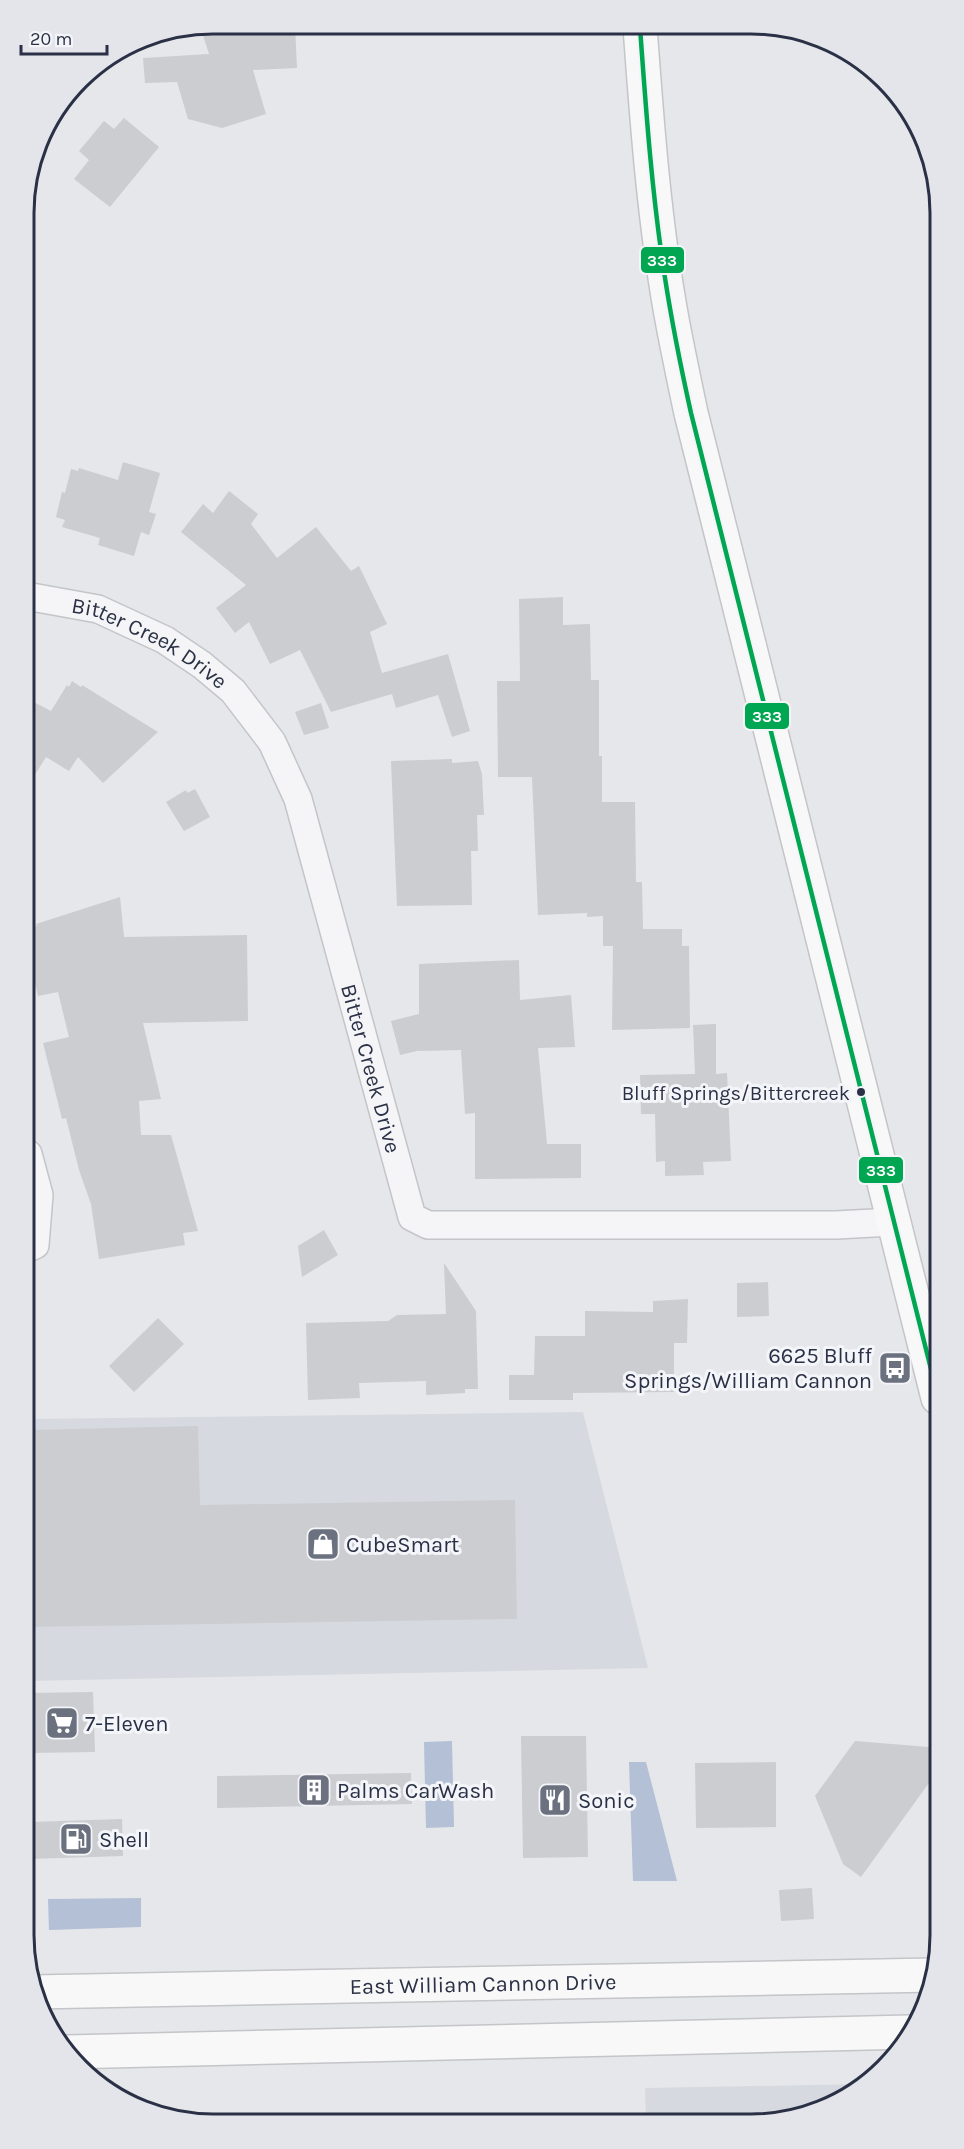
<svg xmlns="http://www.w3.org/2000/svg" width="964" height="2149" font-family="Karla,sans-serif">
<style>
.built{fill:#d6dae0}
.water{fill:#b3c0d6}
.building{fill:#cbcdd1}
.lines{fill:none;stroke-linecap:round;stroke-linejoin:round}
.street-casing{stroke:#c4c5c8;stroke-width:30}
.secondary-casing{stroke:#c4c5c8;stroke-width:36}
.street{stroke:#f5f5f7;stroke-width:27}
.secondary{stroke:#f8f8f8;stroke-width:33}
.bus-1-casing{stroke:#f4f5f9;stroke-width:9}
.bus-1{stroke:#00a651;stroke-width:4.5}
.bus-dot{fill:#2a3146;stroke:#f4f5f9;stroke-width:2}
.labels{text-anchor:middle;stroke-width:6;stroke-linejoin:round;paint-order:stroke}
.bus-label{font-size:20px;fill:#2a3146;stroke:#f4f5f9;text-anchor:end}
.street-label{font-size:22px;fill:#2a3146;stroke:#f4f5f9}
.poi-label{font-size:22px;fill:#2a3146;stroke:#f4f5f9;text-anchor:start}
.rim{fill:none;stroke:#2a3146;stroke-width:3}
.line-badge{stroke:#f4f5f9;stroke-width:2}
.badge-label{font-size:16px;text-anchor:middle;font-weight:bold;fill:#fff}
</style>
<rect width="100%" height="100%" fill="#e6e7ea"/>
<g class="built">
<path d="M583,1412L648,1668L30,1681L29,1419Z"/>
<path d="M866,2084L855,2093L800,2118L646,2119L645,2088Z"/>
</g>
<g class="water">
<path d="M452,1741L454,1827L426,1828L424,1742Z"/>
<path d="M629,1762H646L677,1881H633Z"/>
<path d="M141,1898V1927L49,1930L48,1899Z"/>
</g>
<g class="building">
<path d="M217,24L295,25L297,68L253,70L266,114L222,128L188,119L177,82L145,83L143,58L209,54L201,29Z"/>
<path d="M124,118L159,147L110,207L74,179L89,160L79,151L104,121L114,129Z"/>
<path d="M123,462L160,473L149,512L156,514L149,535L141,532L134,556L98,545L100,538L62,527L65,520L56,517L62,492L65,493L71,469L78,471L79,468L118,480Z"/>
<path d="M229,491L258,514L251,524L277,558L316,527L351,571L359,566L387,624L370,632L382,673L448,654L470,731L452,737L438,695L396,708L392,694L331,712L300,650L270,664L249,622L235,633L216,608L246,585L181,532L203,504L213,513Z"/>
<path d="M563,597V625L590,624L591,680H599V756H602V802H635L636,882H642L643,929H682V946H689L690,1028L612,1030L613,946H603V916L587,917V913L538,915L532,777H498L497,681H520L519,599Z"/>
<path d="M72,681L81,687L82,685L158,732L103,783L78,757L69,771L46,757L26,789V698L51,711L67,685L69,687Z"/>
<path d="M321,703L329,728L304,735L295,712Z"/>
<path d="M452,759V763L478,761L482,774L484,815H477L478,851H471L472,905L397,906L391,761Z"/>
<path d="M195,789L210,817L184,831L166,802L186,790L187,793Z"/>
<path d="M120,897L124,937L247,935L248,1021L143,1023L161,1099L139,1101L141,1135H171L198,1231L183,1233L185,1245L99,1259L91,1204L79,1170L66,1118L62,1119L43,1043L69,1037L58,992L38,996L27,949V929L37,926L36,924Z"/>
<path d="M519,960L520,1000L571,995L575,1047L538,1048L547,1144H581V1178L475,1179V1113L465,1114L461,1050L417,1051L400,1055L391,1021L419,1014V964Z"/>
<path d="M716,1024V1074L727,1073L731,1161L703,1162L704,1175L665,1176V1161L656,1162L655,1114H641L640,1075L695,1074L693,1025Z"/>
<path d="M324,1230L338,1255L302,1277L298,1246Z"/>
<path d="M444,1263L476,1311L478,1389H465V1393L426,1395V1381L359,1383L360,1398L308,1400L306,1323L388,1321L397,1315L446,1314Z"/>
<path d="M768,1282L769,1316L737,1317V1283Z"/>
<path d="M688,1299L687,1343H674V1392L573,1393V1400H509V1375H534L535,1336H585V1311L653,1312V1301Z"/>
<path d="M158,1318L184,1344L134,1392L109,1366Z"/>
<path d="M198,1426L200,1505L515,1500L517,1619L29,1627V1430Z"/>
<path d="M93,1692L95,1752L30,1753V1693Z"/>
<path d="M521,1736H586L588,1857L523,1858Z"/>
<path d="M855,1741L929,1747L939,1755V1769L861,1877L843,1864L815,1796Z"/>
<path d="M776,1762V1827L696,1828L695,1763Z"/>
<path d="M411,1773L412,1804L217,1808V1776Z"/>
<path d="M122,1819L123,1856L30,1859V1822Z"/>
<path d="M812,1888L814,1919L781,1921L779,1890Z"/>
</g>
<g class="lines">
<defs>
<g id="street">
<path id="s1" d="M26,596L98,609L165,640L202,665L233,691L272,742L298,799L412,1217L428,1225H836L893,1222"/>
<path d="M28,1154L39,1195L35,1245L28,1248"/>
</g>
<g id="secondary">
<path d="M640,27C647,123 654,219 671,314C677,347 684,380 691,413L938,1398"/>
<path id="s2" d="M33,1992L933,1975"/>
<path d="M67,2052L910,2032"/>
</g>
</defs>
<use href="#street" class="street-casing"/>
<use href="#secondary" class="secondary-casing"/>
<use href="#street" class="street"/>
<use href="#secondary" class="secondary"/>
<defs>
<path id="bus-1" d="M640,27C646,111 652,195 665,278C672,323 681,368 691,413L938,1397"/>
</defs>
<use href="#bus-1" class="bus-1-casing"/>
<use href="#bus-1" class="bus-1"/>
</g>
<defs>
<symbol id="bus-square" viewBox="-11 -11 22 22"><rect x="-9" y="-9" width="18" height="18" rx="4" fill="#6c717f" stroke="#f4f5f9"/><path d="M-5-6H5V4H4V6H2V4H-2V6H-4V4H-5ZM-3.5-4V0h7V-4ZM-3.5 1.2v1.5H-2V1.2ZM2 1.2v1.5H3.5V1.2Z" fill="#fff"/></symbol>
<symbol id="shop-square" viewBox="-11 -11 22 22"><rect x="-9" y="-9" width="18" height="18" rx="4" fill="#6c717f" stroke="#f4f5f9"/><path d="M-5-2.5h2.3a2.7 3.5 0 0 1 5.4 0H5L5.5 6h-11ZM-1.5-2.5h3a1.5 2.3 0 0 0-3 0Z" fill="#fff"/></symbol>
<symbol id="supermarket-square" viewBox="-11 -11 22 22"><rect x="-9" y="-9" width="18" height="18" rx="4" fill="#6c717f" stroke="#f4f5f9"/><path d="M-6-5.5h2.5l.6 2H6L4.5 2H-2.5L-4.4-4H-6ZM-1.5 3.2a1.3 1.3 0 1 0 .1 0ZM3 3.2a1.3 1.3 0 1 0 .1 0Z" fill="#fff"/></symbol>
<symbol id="building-square" viewBox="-11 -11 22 22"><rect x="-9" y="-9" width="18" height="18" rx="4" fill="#6c717f" stroke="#f4f5f9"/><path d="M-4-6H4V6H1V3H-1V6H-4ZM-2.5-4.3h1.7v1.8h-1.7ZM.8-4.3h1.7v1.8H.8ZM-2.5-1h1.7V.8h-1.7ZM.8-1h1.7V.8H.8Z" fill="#fff"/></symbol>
<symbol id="restaurant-square" viewBox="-11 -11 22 22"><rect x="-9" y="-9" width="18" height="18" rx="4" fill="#6c717f" stroke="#f4f5f9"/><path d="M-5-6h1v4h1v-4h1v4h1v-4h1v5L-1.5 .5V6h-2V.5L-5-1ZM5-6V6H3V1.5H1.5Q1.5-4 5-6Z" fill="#fff"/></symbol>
<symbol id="fuel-square" viewBox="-11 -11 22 22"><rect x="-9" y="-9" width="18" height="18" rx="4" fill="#6c717f" stroke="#f4f5f9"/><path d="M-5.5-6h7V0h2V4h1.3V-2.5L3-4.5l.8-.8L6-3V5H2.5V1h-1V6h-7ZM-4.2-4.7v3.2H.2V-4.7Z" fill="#fff"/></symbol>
</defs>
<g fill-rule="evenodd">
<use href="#bus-square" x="876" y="1349" width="38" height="38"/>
<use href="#shop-square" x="304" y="1525" width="38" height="38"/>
<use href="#supermarket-square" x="43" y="1704" width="38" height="38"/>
<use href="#building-square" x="295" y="1771" width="38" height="38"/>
<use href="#restaurant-square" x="536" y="1781" width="38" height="38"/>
<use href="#fuel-square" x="57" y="1820" width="38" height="38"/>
</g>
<circle class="bus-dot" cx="861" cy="1092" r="5"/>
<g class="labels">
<g class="bus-label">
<text x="850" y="1100">Bluff Springs/Bittercreek</text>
</g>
<g class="street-label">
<text dy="8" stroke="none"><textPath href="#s1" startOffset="134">Bitter Creek Drive</textPath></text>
<text dy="8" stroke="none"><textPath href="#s1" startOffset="638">Bitter Creek Drive</textPath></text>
<text dy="8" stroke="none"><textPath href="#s2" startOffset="450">East William Cannon Drive</textPath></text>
</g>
<g class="poi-label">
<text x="872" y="1363" text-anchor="end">6625 Bluff<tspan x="872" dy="25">Springs/William Cannon</tspan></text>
<text x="346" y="1552">CubeSmart</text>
<text x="85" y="1731">7-Eleven</text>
<text x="337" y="1798">Palms CarWash</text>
<text x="578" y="1808">Sonic</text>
<text x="99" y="1847">Shell</text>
</g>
</g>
<path d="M0 0H964V2149H0ZM213 34H751A179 179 0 0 1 930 213V1935A179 179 0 0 1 751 2114H213A179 179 0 0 1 34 1935V213A179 179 0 0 1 213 34Z" fill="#e4e5eb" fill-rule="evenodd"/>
<path class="rim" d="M213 34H751A179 179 0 0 1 930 213V1935A179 179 0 0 1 751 2114H213A179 179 0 0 1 34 1935V213A179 179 0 0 1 213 34Z"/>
<g class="line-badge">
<rect x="640" y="246" width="45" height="28" rx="6" fill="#00a651"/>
<rect x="744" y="702" width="46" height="28" rx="6" fill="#00a651"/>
<rect x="858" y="1156" width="46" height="28" rx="6" fill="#00a651"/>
</g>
<g class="badge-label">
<text x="662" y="266">333</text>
<text x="767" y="722">333</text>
<text x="881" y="1176">333</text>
</g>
<path d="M21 45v9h86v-9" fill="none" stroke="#2a3146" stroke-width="3"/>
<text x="30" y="45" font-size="18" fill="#2a3146" stroke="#f4f5f9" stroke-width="4.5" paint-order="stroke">20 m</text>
</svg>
